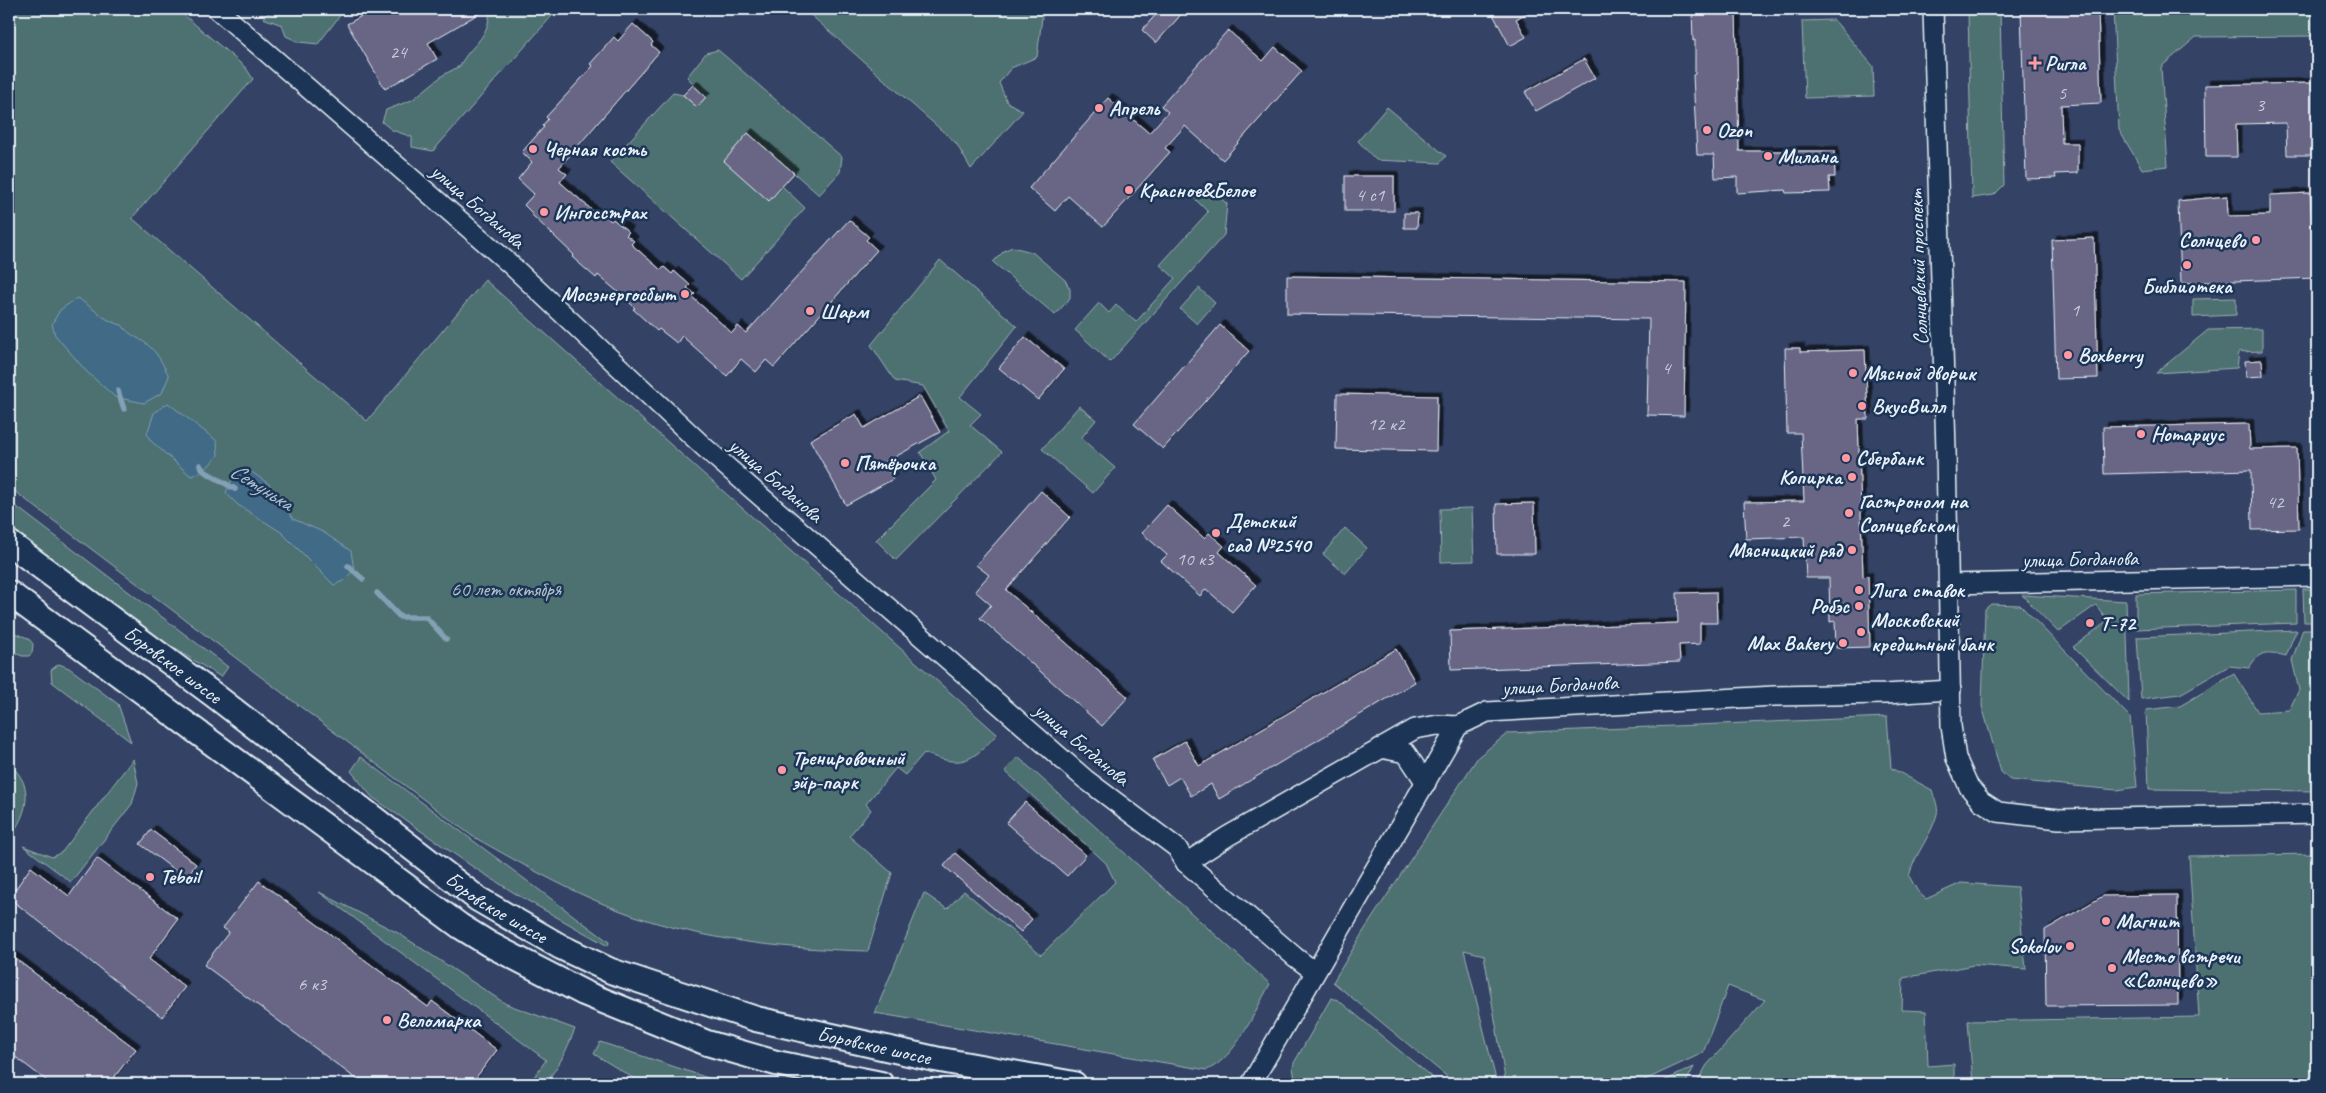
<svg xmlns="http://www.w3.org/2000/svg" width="2326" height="1093" font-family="Caveat,sans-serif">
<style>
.green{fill:#4d7071;stroke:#9ab0b4}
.water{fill:#3f6a86;stroke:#83a0b4}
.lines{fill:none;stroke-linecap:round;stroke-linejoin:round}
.stream{stroke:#83a0b4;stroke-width:5.5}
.building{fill:#686585;stroke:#e8f1f8;filter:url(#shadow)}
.minor-casing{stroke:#e8f1f8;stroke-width:22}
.major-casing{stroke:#e8f1f8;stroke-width:28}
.minor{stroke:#1d3557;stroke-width:19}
.major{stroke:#1d3557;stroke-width:24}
.poi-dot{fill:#ff9aa2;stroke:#1d3557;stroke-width:2}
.labels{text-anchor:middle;stroke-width:5;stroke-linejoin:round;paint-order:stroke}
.number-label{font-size:19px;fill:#c8cedb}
.poi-label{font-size:21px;font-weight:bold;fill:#e8f1f8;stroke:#1d3557;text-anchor:start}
.street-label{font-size:21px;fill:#e8f1f8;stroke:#1d3557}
.park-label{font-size:21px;fill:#b2c4c9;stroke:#1d3557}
.water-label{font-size:22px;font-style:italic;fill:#adc2d0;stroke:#1d3557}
</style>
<defs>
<filter id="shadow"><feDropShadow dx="4.5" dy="-4.5" stdDeviation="0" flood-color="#0009"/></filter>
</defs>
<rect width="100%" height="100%" fill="#344365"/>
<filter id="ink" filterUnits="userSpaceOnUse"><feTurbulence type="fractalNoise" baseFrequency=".02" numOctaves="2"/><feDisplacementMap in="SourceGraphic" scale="10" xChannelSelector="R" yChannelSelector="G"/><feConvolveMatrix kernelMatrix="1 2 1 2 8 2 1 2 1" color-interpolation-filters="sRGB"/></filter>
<g filter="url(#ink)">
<g class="green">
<path d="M9,9H177L246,68L253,79L132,218L367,421L485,280L997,734C971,763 961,768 924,753L905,775L896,768L866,804L871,810L849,836L892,873L868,951C800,949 734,944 668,926C598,908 534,871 472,836L9,487Z"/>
<path d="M272,9H345L318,44L299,42L286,36L282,25L263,18Z"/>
<path d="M491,9H558L433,151L412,147V137L392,130L382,122L386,110L412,100L443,75L460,66C467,50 480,44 486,29C489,23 489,15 491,9Z"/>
<path d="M804,9H1043L1037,57L1011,68L999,83L1007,102L1023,111L971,169L956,143Z"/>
<path d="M1968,9H2000L2004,185L1994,195L1972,198Z"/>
<path d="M2113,9H2317V36L2196,37L2161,67L2168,166L2142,169L2119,130Z"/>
<path d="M1834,20L1873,66L1874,96L1805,98L1802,21Z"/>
<path d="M718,50L842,157L840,172L819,195L794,173L782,186L805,208L741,279L610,162L673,93L683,95L697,107L706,97L687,77L706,53Z"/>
<path d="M1387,107L1446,156L1440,163L1376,160L1358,141Z"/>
<path d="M1206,184L1227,204L1224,235L1110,362L1075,330L1099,303L1109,313L1116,305L1136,322L1175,278L1160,265L1208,212L1193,197Z"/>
<path d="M1012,247L1032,252L1065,280L1070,289V298L1055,315L993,262L1004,251Z"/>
<path d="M940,260L1017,326L960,397L981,414L970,425L1002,452L896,560L876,540L936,480L920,452L949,431L923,386L895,381L871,345Z"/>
<path d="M1199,288L1215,303L1197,324L1180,309Z"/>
<path d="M2236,298V315L2193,317V299Z"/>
<path d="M2262,329V351L2239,352L2237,368L2156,373L2208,330Z"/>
<path d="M1079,406L1096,420L1081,438L1115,468L1093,493L1042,449Z"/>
<path d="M9,501L228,667L221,677C146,632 78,585 9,532Z"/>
<path d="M1472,508L1474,561L1441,562L1440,509Z"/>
<path d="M1345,528L1367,548L1345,574L1323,554Z"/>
<path d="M2303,589H2317V622H2304Z"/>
<path d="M2296,590V623L2136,629V594Z"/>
<path d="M2022,595L2126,601L2129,702L2073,647L2108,621L2096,605L2058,632Z"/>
<path d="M1991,604L2020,605L2130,717L2137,787L2117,790L2010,780L2001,772L1982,706L1985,609Z"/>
<path d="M2303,629H2317V791L2149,789L2146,710L2180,706L2234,674L2258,712L2289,710L2299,690L2292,660Z"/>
<path d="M2296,630L2286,656C2266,651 2260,650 2249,668L2229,666L2180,694L2141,699L2137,637Z"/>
<path d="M14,633L28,638L33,644L32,653L29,656H22L9,650V640Z"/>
<path d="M59,664L69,668L118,704L131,742L52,682L51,670Z"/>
<path d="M1887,717L1891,768L1932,790C1934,797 1939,807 1937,814C1932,835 1915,853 1909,876L1918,892L1926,899L1961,883L2017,887L2026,969L1974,965L1903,978L1902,1010L1926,1011L1928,1066L1954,1064V1084H1696L1707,1065L1765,1000L1728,986L1703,1053L1636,1084H1506L1484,955L1464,950L1497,1084H1456L1333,982L1363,932L1478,757L1508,733Z"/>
<path d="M361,757L609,942L608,946L521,897L473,867L372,797L351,771Z"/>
<path d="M1018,757L1270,984C1254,1012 1237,1057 1207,1070L875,1013L924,893L947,909L964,891L1041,955L1115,882L1106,863L1005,771Z"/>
<path d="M133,759L138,783L132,804L71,882L23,846L52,857L62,852Z"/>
<path d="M9,764C31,782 30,805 16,828L9,823Z"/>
<path d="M2317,854V1084H1973L1968,1021L2199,1017L2189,856Z"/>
<path d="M319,892L398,933L506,1004L575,1029C566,1051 560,1066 544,1084H529L546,1060Z"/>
<path d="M1331,998L1338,1000L1440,1084H1296L1293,1068L1294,1063Z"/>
<path d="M600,1042L726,1084H643L594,1054Z"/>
<path d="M1694,1067L1685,1084H1657Z"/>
</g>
<g class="water">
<path d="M77,298C93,307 106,323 122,325C131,338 141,337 151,348C159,355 164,367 169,376L162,393L144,403L115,397L87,372L55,335L52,324L60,310Z"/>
<path d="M168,403L217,441L218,455L204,471L191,476L151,441L147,434L154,413Z"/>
<path d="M247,469L269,484L293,519L323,532L351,551L354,570L343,581L334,585L281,532L238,505L226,493L234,475Z"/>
</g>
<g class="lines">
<g class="stream">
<path d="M118,391L124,409"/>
<path d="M200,465L204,471L235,489"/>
<path d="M348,566L363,579"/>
<path d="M377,593L400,617H426L446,639"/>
</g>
</g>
<g class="building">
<path d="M374,9H487L428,43L437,59L385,89L347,24Z"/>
<path d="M1161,9H1186L1156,43L1142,30Z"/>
<path d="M1490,9H1534L1516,19L1526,37L1510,46Z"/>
<path d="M1692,9H1736L1739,151H1834L1835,177H1829L1830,192L1786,193L1785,190L1737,193V177L1715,178L1714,155H1697L1693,75L1695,74V40L1693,41Z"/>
<path d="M2021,9H2098L2101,103L2061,105L2062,143H2078V173L2055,174L2056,178L2026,179Z"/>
<path d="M633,24L653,42L651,45L659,52L559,168L567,174L560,182L601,218L603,214L611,221L613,219L629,232L626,235L634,241L631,244L661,270L664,267L672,274L674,271L690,285L687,288L695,294L692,297L732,333L738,326L746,333L849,220L869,237L866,240L877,250L774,367L766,360L756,372L741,359L727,376L682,336L677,343L659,329L657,331L633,309L635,308L625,298L598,275L596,278L572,257L574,255L531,214L532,213L524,205L534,194L518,179L532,162L522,152L544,127L542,126L548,119L546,117L593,66L590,64L614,37L618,41Z"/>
<path d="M1228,30L1263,61L1275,47L1302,71L1223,160L1185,126L1165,148L1170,152L1103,227L1068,196L1055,211L1029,188L1108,98L1149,133L1168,112L1161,106Z"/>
<path d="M1584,59L1595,78L1536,111L1525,92Z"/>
<path d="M2314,83L2315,155H2287L2286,123L2236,124L2237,157H2206L2205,85Z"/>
<path d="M693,85L706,97L697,107L683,95Z"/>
<path d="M748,133L794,173L769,201L724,161Z"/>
<rect x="1345" y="176" width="49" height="35"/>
<path d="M2310,193L2315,278L2181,283L2178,201L2227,196L2228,216L2270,215V195Z"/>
<path d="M1404,213H1418L1417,228H1404Z"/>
<path d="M2094,238L2098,378L2056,379L2052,240Z"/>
<path d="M1287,276L1686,282L1684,416L1647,415L1649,319L1287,314Z"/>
<path d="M1220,325L1249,351L1163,449L1134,424Z"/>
<path d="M1025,337L1064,369L1038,400L999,368Z"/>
<path d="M1785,348H1800V352L1865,350L1868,419H1858L1863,577L1868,576L1870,647L1836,648L1835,621L1830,622L1829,578H1806L1804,537L1746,539L1744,502L1804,501L1801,433H1787Z"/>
<path d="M2262,360L2263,376L2246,377L2245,361Z"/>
<path d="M1337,394L1437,396L1436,451L1336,449Z"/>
<path d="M920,396L940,432L884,463L893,479L846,505L810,440L856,414L864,428Z"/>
<path d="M2249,424L2250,449L2297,448L2299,529L2252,530L2251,470L2104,474L2103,427Z"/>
<path d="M1041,491L1070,517L1006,590L1128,697L1102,726L980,618L991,605L975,591L989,575L976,565Z"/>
<path d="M1534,503L1535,554H1497L1496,504Z"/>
<path d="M1167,505L1204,538L1209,533L1224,546L1219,552L1256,585L1232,612L1206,589L1200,596L1161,561L1167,555L1142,533Z"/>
<path d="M1716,592L1717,623H1700V644L1679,645L1680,662L1451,670L1450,631L1678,623L1677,593Z"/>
<path d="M1396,649L1415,682L1219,799L1211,784L1191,796L1180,777L1167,785L1152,760L1185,741L1199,766Z"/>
<path d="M1025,802L1086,855L1067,876L1006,823Z"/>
<path d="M151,830L196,864L185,878L140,844Z"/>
<path d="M955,853L1032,919L1021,932L944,866Z"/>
<path d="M97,858L178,919L149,959L185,987L162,1017L9,898L31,867L69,896Z"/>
<path d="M259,881L428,1007L432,1001L497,1050L471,1084H363L204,965L229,932L223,928Z"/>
<path d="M2177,895L2178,1005L2046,1006L2045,930L2103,896Z"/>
<path d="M9,954L136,1049L109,1084H51L9,1052Z"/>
</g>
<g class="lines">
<defs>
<g id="minor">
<path d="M217,9L510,264L704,447L1085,779L1177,848L1186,863L1295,957L1315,972"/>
<path d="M1933,9L1946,450L1951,726L1956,758L1969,787L1981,801L1998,812L2059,819L2317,814"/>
<path d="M1949,584L2317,576"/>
<path d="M1380,748L1406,753L1426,783"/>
<path d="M1186,863L1228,836L1415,729L1438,725L1458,726"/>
<path d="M1251,1084L1458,726L1487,712L1774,696L1885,694L1951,690"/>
</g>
<g id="major">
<path id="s1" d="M9,543L214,695L478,899L561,947L611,971L756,1019L935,1059L1074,1084"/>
<path d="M9,593L460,926L489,944L584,993L707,1043L776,1063L881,1084"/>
</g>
</defs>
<use href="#minor" class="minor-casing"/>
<use href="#major" class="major-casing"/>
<use href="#minor" class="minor"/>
<use href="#major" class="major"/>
</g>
</g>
<g class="poi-dot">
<path d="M2032.5 55.5h5v5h5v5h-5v5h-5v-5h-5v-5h5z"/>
<circle cx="1099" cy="108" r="5"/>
<circle cx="1707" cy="130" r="5"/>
<circle cx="533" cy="149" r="5"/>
<circle cx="1768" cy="156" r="5"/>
<circle cx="1129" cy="190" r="5"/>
<circle cx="544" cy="212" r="5"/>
<circle cx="2256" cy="240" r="5"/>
<circle cx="2187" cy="265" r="5"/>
<circle cx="685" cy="294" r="5"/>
<circle cx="810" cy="311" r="5"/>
<circle cx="2068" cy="355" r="5"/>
<circle cx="1853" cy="373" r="5"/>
<circle cx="1862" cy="406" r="5"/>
<circle cx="2141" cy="434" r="5"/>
<circle cx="1846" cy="458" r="5"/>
<circle cx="845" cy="463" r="5"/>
<circle cx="1852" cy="477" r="5"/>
<circle cx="1849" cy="513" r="5"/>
<circle cx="1216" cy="533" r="5"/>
<circle cx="1852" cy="550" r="5"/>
<circle cx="1859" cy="590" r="5"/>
<circle cx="1859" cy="606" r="5"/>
<circle cx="2090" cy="623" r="5"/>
<circle cx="1861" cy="632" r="5"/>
<circle cx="1843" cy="643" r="5"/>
<circle cx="782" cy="770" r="5"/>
<circle cx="150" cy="877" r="5"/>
<circle cx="2106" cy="921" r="5"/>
<circle cx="2070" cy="946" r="5"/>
<circle cx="2112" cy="968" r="5"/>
<circle cx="387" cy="1020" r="5"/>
</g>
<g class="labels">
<g class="number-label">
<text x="398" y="58">24</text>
<text x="2062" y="99">5</text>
<text x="2260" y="111">3</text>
<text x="1370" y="201">4 с1</text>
<text x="2075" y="316">1</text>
<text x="1666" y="374">4</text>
<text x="1386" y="430">12 к2</text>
<text x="2275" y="508">42</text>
<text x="1785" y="527">2</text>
<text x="1195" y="565">10 к3</text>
<text x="312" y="990">6 к3</text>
</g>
<g class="poi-label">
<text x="2045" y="70">Ригла</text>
<text x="1109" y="115">Апрель</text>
<text x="1717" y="137">Ozon</text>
<text x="543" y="156">Черная кость</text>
<text x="1778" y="163">Милана</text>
<text x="1139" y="197">Красное&amp;Белое</text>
<text x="554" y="219">Ингосстрах</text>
<text x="2246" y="247" text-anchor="end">Солнцево</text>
<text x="2187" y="293" text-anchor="middle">Библиотека</text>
<text x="675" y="301" text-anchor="end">Мосэнергосбыт</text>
<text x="820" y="318">Шарм</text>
<text x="2078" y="362">Boxberry</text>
<text x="1863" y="380">Мясной дворик</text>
<text x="1872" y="413">ВкусВилл</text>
<text x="2151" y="441">Нотариус</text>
<text x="1856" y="465">Сбербанк</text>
<text x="855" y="470">Пятёрочка</text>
<text x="1842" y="484" text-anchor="end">Копирка</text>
<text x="1859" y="508">Гастроном на<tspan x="1859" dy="24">Солнцевском</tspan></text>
<text x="1226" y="528">Детский<tspan x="1226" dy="24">сад №2540</tspan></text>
<text x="1842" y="557" text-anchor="end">Мясницкий ряд</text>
<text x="1869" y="597">Лига ставок</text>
<text x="1849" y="613" text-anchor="end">Робэс</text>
<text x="1871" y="627">Московский<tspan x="1871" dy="24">кредитный банк</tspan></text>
<text x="2100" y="630">Т-72</text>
<text x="1833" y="650" text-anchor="end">Max Bakery</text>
<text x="792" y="765">Тренировочный<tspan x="792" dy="24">эйр-парк</tspan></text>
<text x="160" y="884">Teboil</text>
<text x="2116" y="928">Магнит</text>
<text x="2060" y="953" text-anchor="end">Sokolov</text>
<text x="2122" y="963">Место встречи<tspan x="2122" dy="24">«Солнцево»</tspan></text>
<text x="397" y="1027">Веломарка</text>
</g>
<g class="street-label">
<text transform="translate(478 206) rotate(41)" y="7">улица Богданова</text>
<text transform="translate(1918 267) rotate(-92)" y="7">Солнцевский проспект</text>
<text transform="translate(776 480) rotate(41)" y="7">улица Богданова</text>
<text transform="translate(2080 559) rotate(-1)" y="7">улица Богданова</text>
<text dy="7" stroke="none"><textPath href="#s1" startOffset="204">Боровское шоссе</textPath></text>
<text transform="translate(1560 685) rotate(-3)" y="7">улица Богданова</text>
<text transform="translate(1082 744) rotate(40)" y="7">улица Богданова</text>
<text dy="7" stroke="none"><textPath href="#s1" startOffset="609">Боровское шоссе</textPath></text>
<text dy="7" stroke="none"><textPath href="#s1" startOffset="1014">Боровское шоссе</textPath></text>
</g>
<g class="park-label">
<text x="506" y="596">60 лет октября</text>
</g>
<g class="water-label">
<text transform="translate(262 486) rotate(32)" y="8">Сетунька</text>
</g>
</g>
<rect width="2326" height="1093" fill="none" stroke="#1d3557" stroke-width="30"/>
<rect x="15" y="15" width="2296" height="1063" fill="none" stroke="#e8f1f8" stroke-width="2" filter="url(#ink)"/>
</svg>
